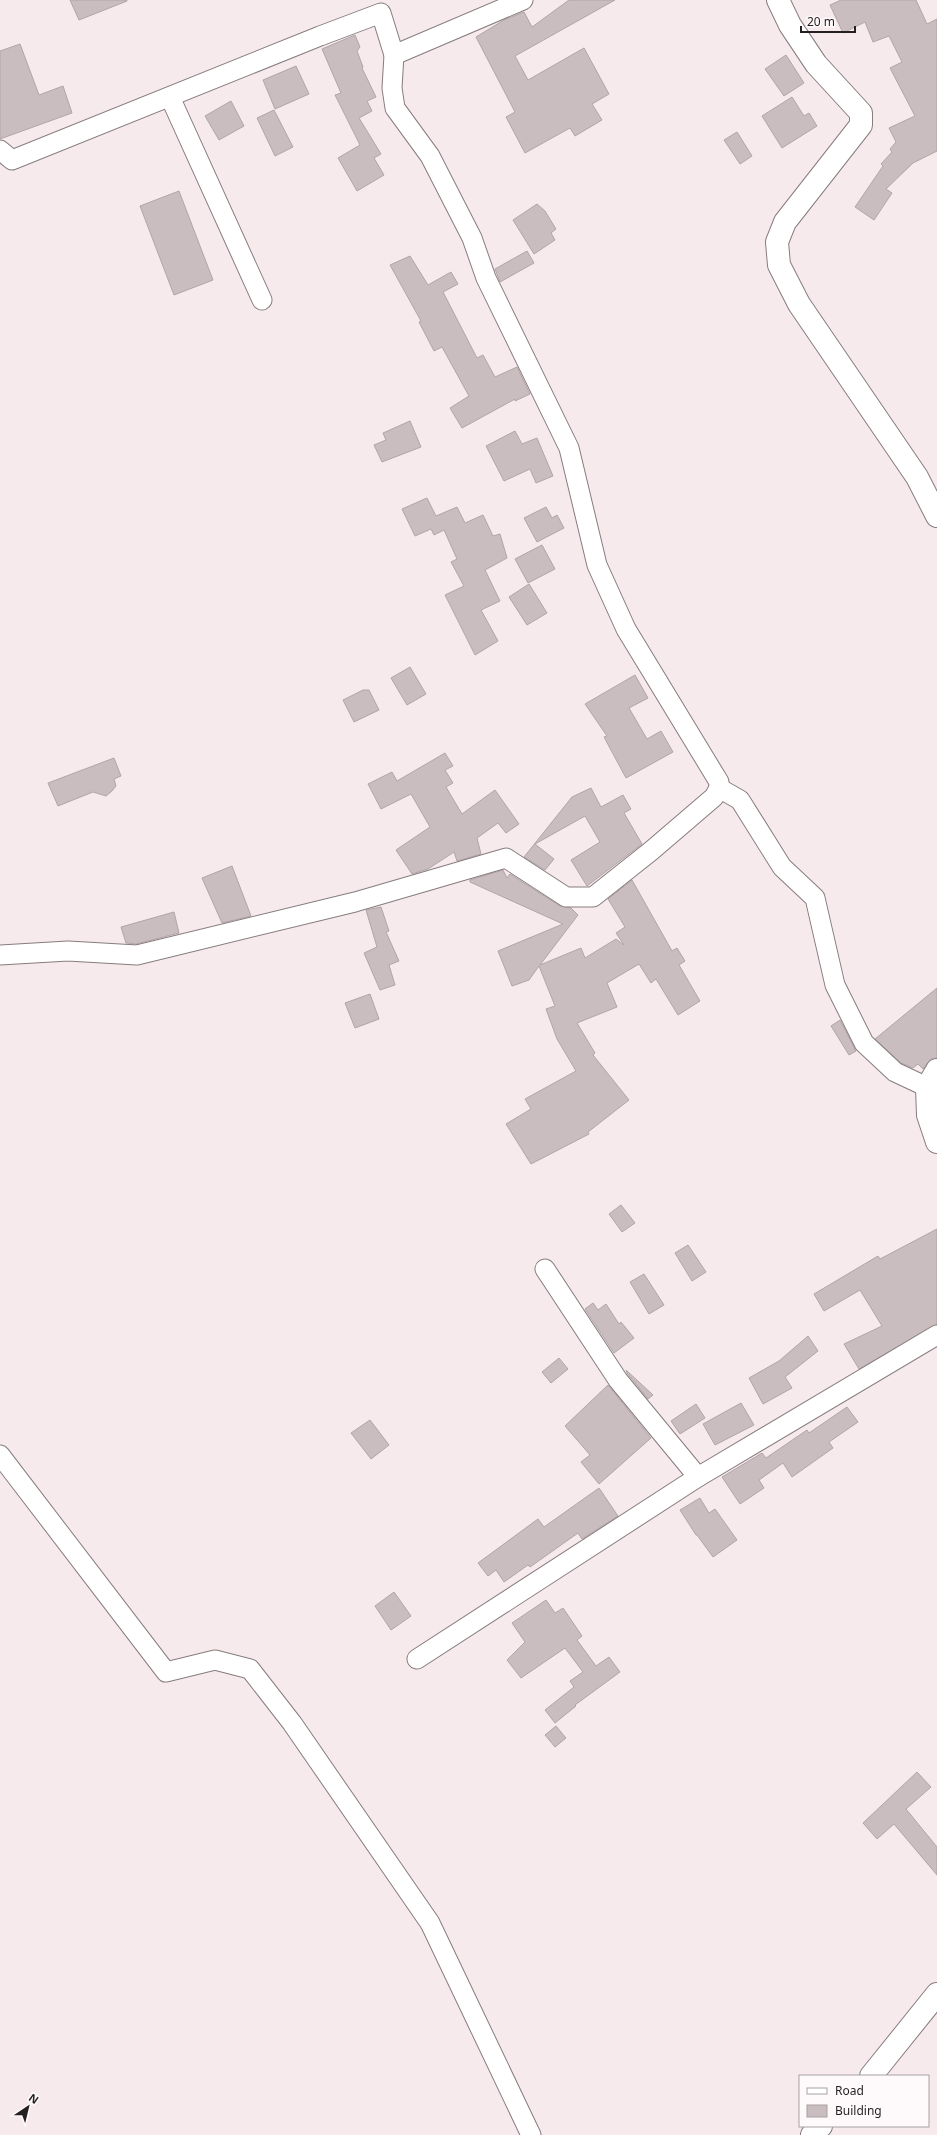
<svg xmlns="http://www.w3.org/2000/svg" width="937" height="2135" font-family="'Noto Sans',sans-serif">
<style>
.building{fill:#cabdbf;stroke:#b1a5a7}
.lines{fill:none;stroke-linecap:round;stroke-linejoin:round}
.minor-casing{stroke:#877c7e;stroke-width:21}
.tertiary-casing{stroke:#877c7e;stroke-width:24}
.minor{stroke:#fff;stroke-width:19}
.tertiary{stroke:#fff;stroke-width:22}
</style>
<rect width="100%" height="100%" fill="#f6eaec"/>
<g class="building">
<path d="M70,0H127V1L79,20Z"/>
<path d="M569,0H615L515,56L528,80L584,48L609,94L592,104L602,120L575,136L570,128L525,153L506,117L515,112L476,37L504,20L524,12L532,27Z"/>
<path d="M841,0H916L927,24L937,19V151L913,163L886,189L892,193L874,220L855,207L883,166L881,164L892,152L890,149L896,142L889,128L915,116L890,68L902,62L889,36L873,42L865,22L843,33L830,5Z"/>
<path d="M355,35L360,47L357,51L363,67L362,68L376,97L367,101L372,111L359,118L381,154L374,158L384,175L357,191L338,158L360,145L335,95L341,93L322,49Z"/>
<path d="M20,44L39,95L63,86L72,113L0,139V51Z"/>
<path d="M786,55L804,83L784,96L765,69Z"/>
<path d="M296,66L309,94L275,109L263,80Z"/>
<path d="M792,97L804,116L809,113L817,126L782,148L762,116Z"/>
<path d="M231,101L244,126L219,140L205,116Z"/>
<path d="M274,110L293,147L275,156L257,118Z"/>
<path d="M737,132L752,156L740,164L724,140Z"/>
<path d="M179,191L213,280L174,295L140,206Z"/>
<path d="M537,204L545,211L556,229L551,233L555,240L534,254L513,220Z"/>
<path d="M527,251L534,263L500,282L495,269Z"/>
<path d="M410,256L428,285L451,272L458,284L443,292L477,358L483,355L495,377L517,367L530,394L515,401V399L462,428L450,408L469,396L442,347L434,351L419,322L421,321L390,265Z"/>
<path d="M410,421L421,447L382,462L374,445L386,440L383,433Z"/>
<path d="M515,431L522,444L537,438L553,476L536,483L530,469L504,481L486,446Z"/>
<path d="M427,498L436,516L457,507L465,523L483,515L493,536L500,534L507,558L485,570L500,601L481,610L498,641L475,655L445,595L464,586L451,562L457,559L444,530L434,535L431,529L415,536L402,509Z"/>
<path d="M546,507L552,518L557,515L564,528L537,542L524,518Z"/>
<path d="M542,545L555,569L528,583L515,559Z"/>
<path d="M529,584L547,613L527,625L509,597Z"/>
<path d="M410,667L426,694L407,705L391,678Z"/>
<path d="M635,675L648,698L629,708L647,739L661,731L673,752L626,778L604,737L607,736L585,704Z"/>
<path d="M363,690H369L379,710L354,722L343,700Z"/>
<path d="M445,753L453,766L445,770L453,783L446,787L462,814L495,790L519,824L506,833L498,823L477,838L481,854L457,861L454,852L428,869L412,874L396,850L430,827L411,794L381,809L368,784L392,772L397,781Z"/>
<path d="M114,758L121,776L114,779L116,786L112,791L106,796L93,792L58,806L48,783Z"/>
<path d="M591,788L601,807L623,795L631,809L624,813L642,844L587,886L571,860L600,842L585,816L535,844L554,859L545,870L524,857L572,797Z"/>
<path d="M232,866L251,916L222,923L202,878Z"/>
<path d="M503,870L507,878L510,874L560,906L571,908L578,915L540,965L581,948L585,958L616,939L624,945L616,933L625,927L608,899L632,880L672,951L677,948L685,961L679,965L700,1001L678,1015L656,979L651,983L639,964L607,983L617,1007L577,1023L595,1053L593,1055L629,1100L588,1132L589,1134L531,1164L506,1124L531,1109L525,1099L576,1071L557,1039L546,1009L555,1006L539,966L529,980L512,986L498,951L563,924L470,882V880Z"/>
<path d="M381,907L389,931L386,932L399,961L389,965L395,985L380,990L364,953L377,947L366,910Z"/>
<path d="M174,912L179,933L136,944L126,943L121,927Z"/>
<path d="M937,988V1058L931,1059L923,1069L918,1064L913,1068L901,1063L875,1039Z"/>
<path d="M370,994L379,1019L355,1028L345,1003Z"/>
<path d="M840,1020L856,1051L849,1055L831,1026Z"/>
<path d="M621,1205L635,1223L622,1232L609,1214Z"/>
<path d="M937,1229V1324L859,1369L844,1344L882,1326L860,1290L824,1311L814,1294L878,1256L880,1259Z"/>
<path d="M688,1245L706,1272L692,1281L675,1253Z"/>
<path d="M644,1274L664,1305L649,1314L630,1282Z"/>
<path d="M593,1303L598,1310L606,1304L619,1324L621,1322L634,1338L614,1353L585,1309Z"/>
<path d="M808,1336L818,1351L785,1377L792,1388L763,1404L749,1378L779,1361Z"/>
<path d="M559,1358L568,1369L551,1383L542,1372Z"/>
<path d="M626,1370L653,1395L648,1399L627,1373Z"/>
<path d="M608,1385L651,1438L599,1484L581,1462L590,1455L565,1426Z"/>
<path d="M741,1403L754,1425L715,1445L703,1424Z"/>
<path d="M696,1404L705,1418L680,1434L671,1421Z"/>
<path d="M847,1407L858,1422L829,1442L833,1448L792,1477L783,1463L759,1480L764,1488L740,1504L722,1477L762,1453L766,1458L807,1430L809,1433Z"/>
<path d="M370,1420L389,1445L371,1459L351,1433Z"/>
<path d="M599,1488L618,1516L582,1539L578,1533L530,1567L528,1565L504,1582L496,1570L488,1576L478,1563L538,1519L544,1527Z"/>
<path d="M700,1498L709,1513L715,1509L737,1540L713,1557L697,1535H696L680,1510Z"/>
<path d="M394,1592L411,1616L391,1630L375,1606Z"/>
<path d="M546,1600L555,1613L563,1608L582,1636L577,1640L596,1666L609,1657L620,1672L575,1705L576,1706L555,1723L545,1710L574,1687L570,1681L583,1672L565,1648L521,1678L507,1660L525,1642L512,1623Z"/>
<path d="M556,1726L566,1738L555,1747L545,1735Z"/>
<path d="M917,1772L931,1787L906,1809L937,1847V1875L894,1824L877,1839L863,1823Z"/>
</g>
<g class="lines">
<defs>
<g id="minor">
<path d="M394,55L523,0"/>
<path d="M170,97L262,300"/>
<path d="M0,150L12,160L320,36L381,13L394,55L392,88L395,108L430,156L472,238L486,278L569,448L597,565L626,629L719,782V788"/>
<path d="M0,955L68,951L137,955L355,902L506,858L566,897H593L651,851L714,797L719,788L740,800L782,867L815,898L835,985L864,1043L895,1072L927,1087"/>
<path d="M545,1269L618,1380L698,1477"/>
<path d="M0,1455L166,1672L215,1660L250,1669L292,1723L430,1923L531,2135"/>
<path d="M417,1659L698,1477L937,1335"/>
</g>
<g id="tertiary">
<path d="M778,0L790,25L816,64L861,113V125L785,222L777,242L779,265L799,304L917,477L937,516"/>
<path d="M937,1070L927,1087L928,1115L937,1142"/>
<path d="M871,2076L937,1994"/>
<path d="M812,2135L821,2126"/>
</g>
</defs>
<use href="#minor" class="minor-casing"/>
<use href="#tertiary" class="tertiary-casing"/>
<use href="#minor" class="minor"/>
<use href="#tertiary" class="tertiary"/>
</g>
<rect x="799" y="2075" width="130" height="52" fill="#fef9fa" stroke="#a7a2a3"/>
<rect x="807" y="2088" width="20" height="6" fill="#ffffff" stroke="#a7a2a3"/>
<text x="835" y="2095" font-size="12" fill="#241f20">Road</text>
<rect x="807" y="2105" width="20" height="12" fill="#cabdbf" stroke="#a7a2a3"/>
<text x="835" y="2115" font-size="12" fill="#241f20">Building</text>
<g transform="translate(28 2107) rotate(35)" stroke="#fef9fa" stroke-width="3" paint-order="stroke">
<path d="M0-3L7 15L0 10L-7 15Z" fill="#241f20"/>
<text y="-6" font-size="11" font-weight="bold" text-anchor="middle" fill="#241f20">N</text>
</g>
<path d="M801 26v6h54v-6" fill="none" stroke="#241f20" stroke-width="2"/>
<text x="807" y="26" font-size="12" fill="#241f20" stroke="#fef9fa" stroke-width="3" paint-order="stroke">20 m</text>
</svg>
